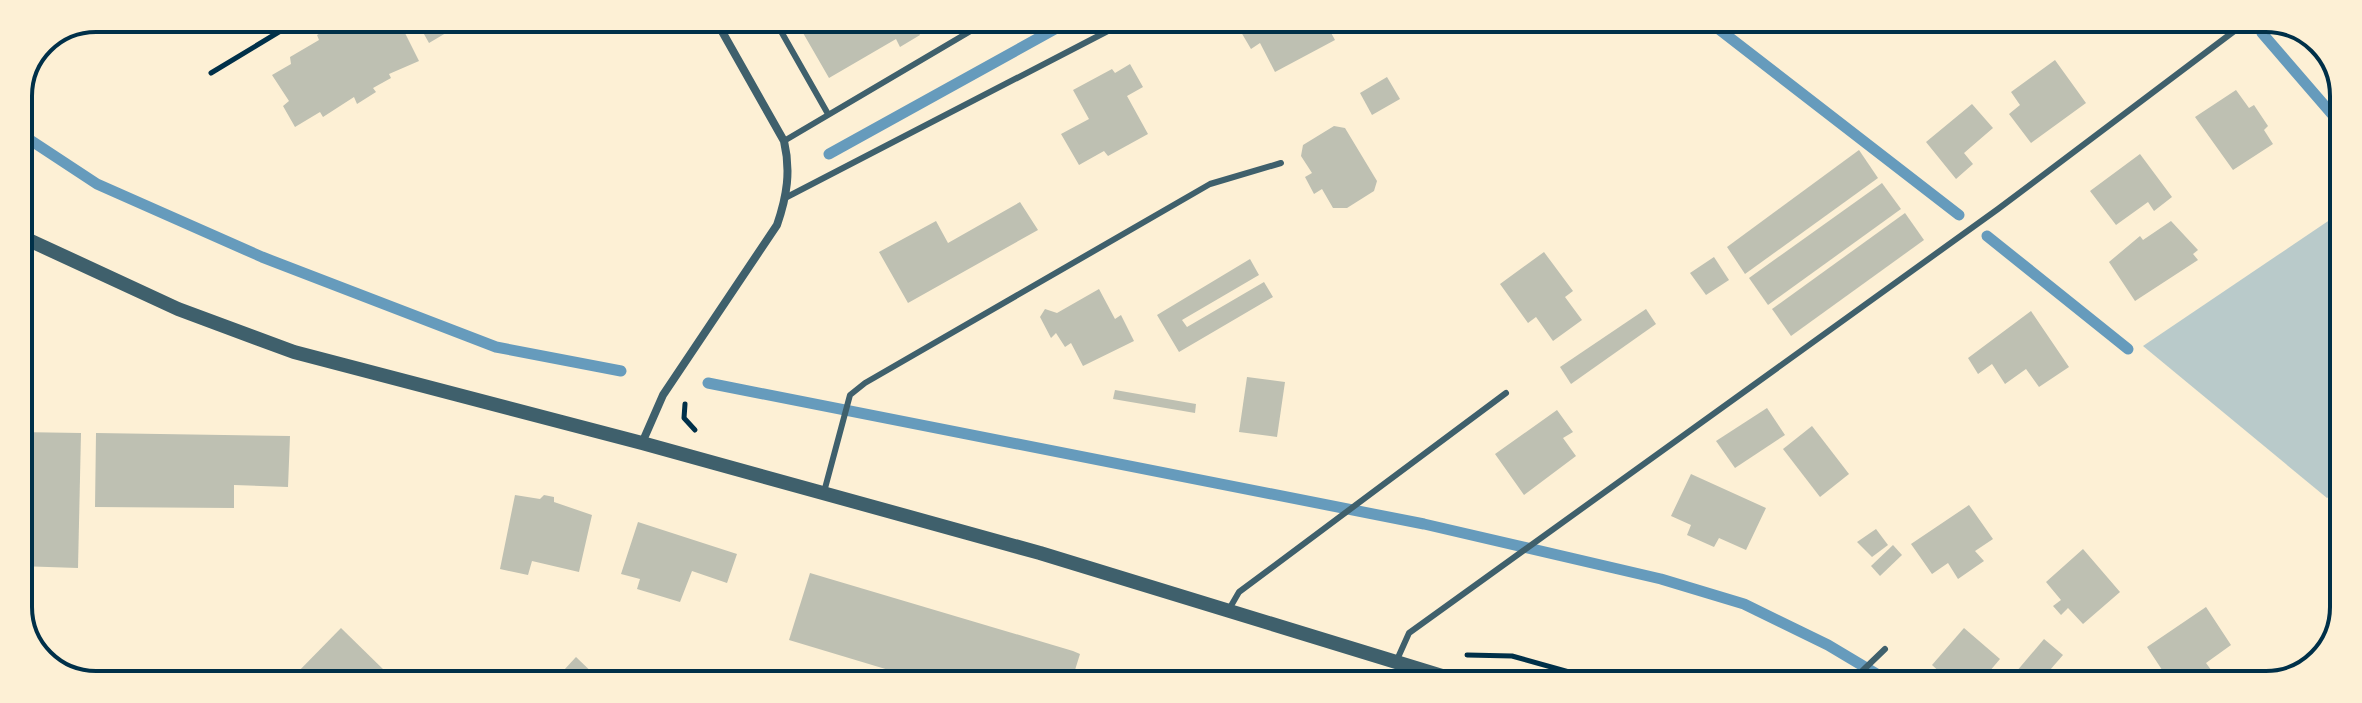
<svg xmlns="http://www.w3.org/2000/svg" width="2362" height="703" font-family="'DM Sans',sans-serif">
<style>
.green{fill:#b9caca}
.lines{fill:none;stroke-linecap:round;stroke-linejoin:round}
.stream{stroke:#669bbc;stroke-width:11}
.building{fill:#bec0b2}
.path{stroke:#003049;stroke-width:5}
.service{stroke:#3f606c;stroke-width:6}
.minor{stroke:#3f606c;stroke-width:8}
.tertiary{stroke:#3f606c;stroke-width:14}
.rim{fill:none;stroke:#003049;stroke-width:4}
</style>
<rect width="100%" height="100%" fill="#fdf0d5"/>
<path class="green" d="M2343,211L2342,489L2327,498L2143,346Z"/>
<g class="lines">
<g class="stream">
<path d="M1707,20L1959,215"/>
<path d="M2262,33L2344,128"/>
<path d="M18,132L97,184L262,257L496,347L621,371"/>
<path d="M829,154L1073,19"/>
<path d="M1987,236L2128,349"/>
<path d="M708,383L1424,524L1661,579L1744,604L1828,645L1895,685"/>
</g>
</g>
<g class="building">
<path d="M357,18H389L394,27L400,23L419,61L389,74L391,78L373,88L376,92L357,104L354,97L323,117L320,112L295,127L283,106L289,101L272,75L291,64L290,57L319,40L317,35L332,26L335,31Z"/>
<path d="M415,18H484L471,26L468,20L429,43Z"/>
<path d="M795,19H931L917,27L920,35L900,47L896,39L829,78Z"/>
<path d="M1248,19L1324,20L1335,40L1275,72L1260,43L1251,49L1241,32L1251,26Z"/>
<path d="M2055,60L2086,103L2031,143L2009,114L2020,105L2011,92Z"/>
<path d="M1130,64L1143,87L1127,96L1148,134L1108,156L1104,151L1079,165L1061,134L1089,119L1073,90L1112,69L1115,73Z"/>
<path d="M1387,77L1400,99L1372,115L1360,93Z"/>
<path d="M2236,90L2249,108L2254,105L2268,126L2264,130L2273,144L2233,170L2195,117Z"/>
<path d="M1972,104L1993,128L1964,153L1973,164L1956,179L1926,142Z"/>
<path d="M1334,126L1345,128L1377,181L1374,191L1347,208H1333L1322,189L1314,194L1305,177L1312,173L1301,156L1303,145Z"/>
<path d="M1859,150L1878,178L1745,274L1727,247Z"/>
<path d="M2140,154L2172,197L2154,211L2148,202L2116,225L2090,191Z"/>
<path d="M1882,183L1901,209L1768,305L1749,278Z"/>
<path d="M1020,202L1038,230L908,303L879,252L936,221L948,243Z"/>
<path d="M1905,213L1924,240L1791,336L1772,309Z"/>
<path d="M2171,221L2198,250L2193,254L2198,260L2135,301L2109,262L2140,236L2143,240Z"/>
<path d="M1544,252L1573,291L1565,297L1582,320L1553,341L1536,317L1528,323L1500,284Z"/>
<path d="M1714,257L1729,280L1706,295L1690,273Z"/>
<path d="M1250,259L1259,275L1182,320L1187,327L1264,282L1273,297L1179,352L1157,315Z"/>
<path d="M1099,289L1115,319L1121,315L1134,341L1083,366L1071,343L1065,347L1056,333L1051,338L1040,317L1045,309L1057,313Z"/>
<path d="M1646,309L1656,324L1571,384L1560,367Z"/>
<path d="M2031,311L2069,367L2039,387L2026,369L2005,384L1992,364L1978,374L1968,358Z"/>
<path d="M1247,377L1285,382L1277,437L1239,432Z"/>
<path d="M1115,390L1196,404L1195,413L1113,399Z"/>
<path d="M1767,408L1785,435L1735,468L1716,441Z"/>
<path d="M1557,410L1573,432L1563,438L1576,456L1524,495L1495,454Z"/>
<path d="M1812,426L1849,474L1820,497L1783,449Z"/>
<path d="M18,432L81,433L78,568L18,566Z"/>
<path d="M96,433L290,436L288,487L234,485V508L95,507Z"/>
<path d="M1691,474L1766,508L1746,550L1719,538L1714,547L1687,535L1691,525L1671,516Z"/>
<path d="M515,495L540,499L544,495L554,497V502L592,515L579,572L532,561L528,575L500,569Z"/>
<path d="M1969,505L1993,539L1975,551L1984,561L1958,579L1948,563L1932,574L1911,544Z"/>
<path d="M638,522L737,554L727,583L692,571L680,602L637,589L640,579L621,574Z"/>
<path d="M1876,529L1888,545L1872,557L1857,542Z"/>
<path d="M1893,545L1902,555L1880,576L1871,566Z"/>
<path d="M2083,549L2120,592L2083,624L2068,608L2061,615L2053,606L2061,600L2046,582Z"/>
<path d="M810,573L1073,651L1080,654L1071,683H932L789,640Z"/>
<path d="M2206,607L2231,645L2206,663L2214,674L2199,685H2172L2147,647Z"/>
<path d="M341,628L387,673L379,683H298L293,677Z"/>
<path d="M1964,628L2000,659L1978,685H1954L1932,665Z"/>
<path d="M2044,639L2063,655L2037,685H2005Z"/>
<path d="M576,657L603,683H552Z"/>
</g>
<g class="lines">
<g class="path">
<path d="M211,73L302,18"/>
<path d="M685,404L684,418L695,430"/>
<path d="M1467,655L1512,656L1612,684"/>
</g>
<g class="service">
<path d="M774,19L828,114"/>
<path d="M784,141L991,19"/>
<path d="M787,197L1131,19"/>
<path d="M824,492L850,395L865,383L1210,184L1281,163"/>
<path d="M1228,611L1239,592L1506,393"/>
<path d="M1396,662L1409,633L1998,209L2237,29"/>
<path d="M1857,676L1885,649"/>
</g>
<path class="minor" d="M642,443L663,395L777,225C787,196 791,171 784,141L715,19"/>
<path class="tertiary" d="M18,235L178,309L294,352L642,443L1040,553L1468,684"/>
</g>
<path d="M0 0H2362V703H0ZM96 32H2266A64 64 0 0 1 2330 96V607A64 64 0 0 1 2266 671H96A64 64 0 0 1 32 607V96A64 64 0 0 1 96 32Z" fill="#fdf0d5" fill-rule="evenodd"/>
<path class="rim" d="M96 32H2266A64 64 0 0 1 2330 96V607A64 64 0 0 1 2266 671H96A64 64 0 0 1 32 607V96A64 64 0 0 1 96 32Z"/>
</svg>
